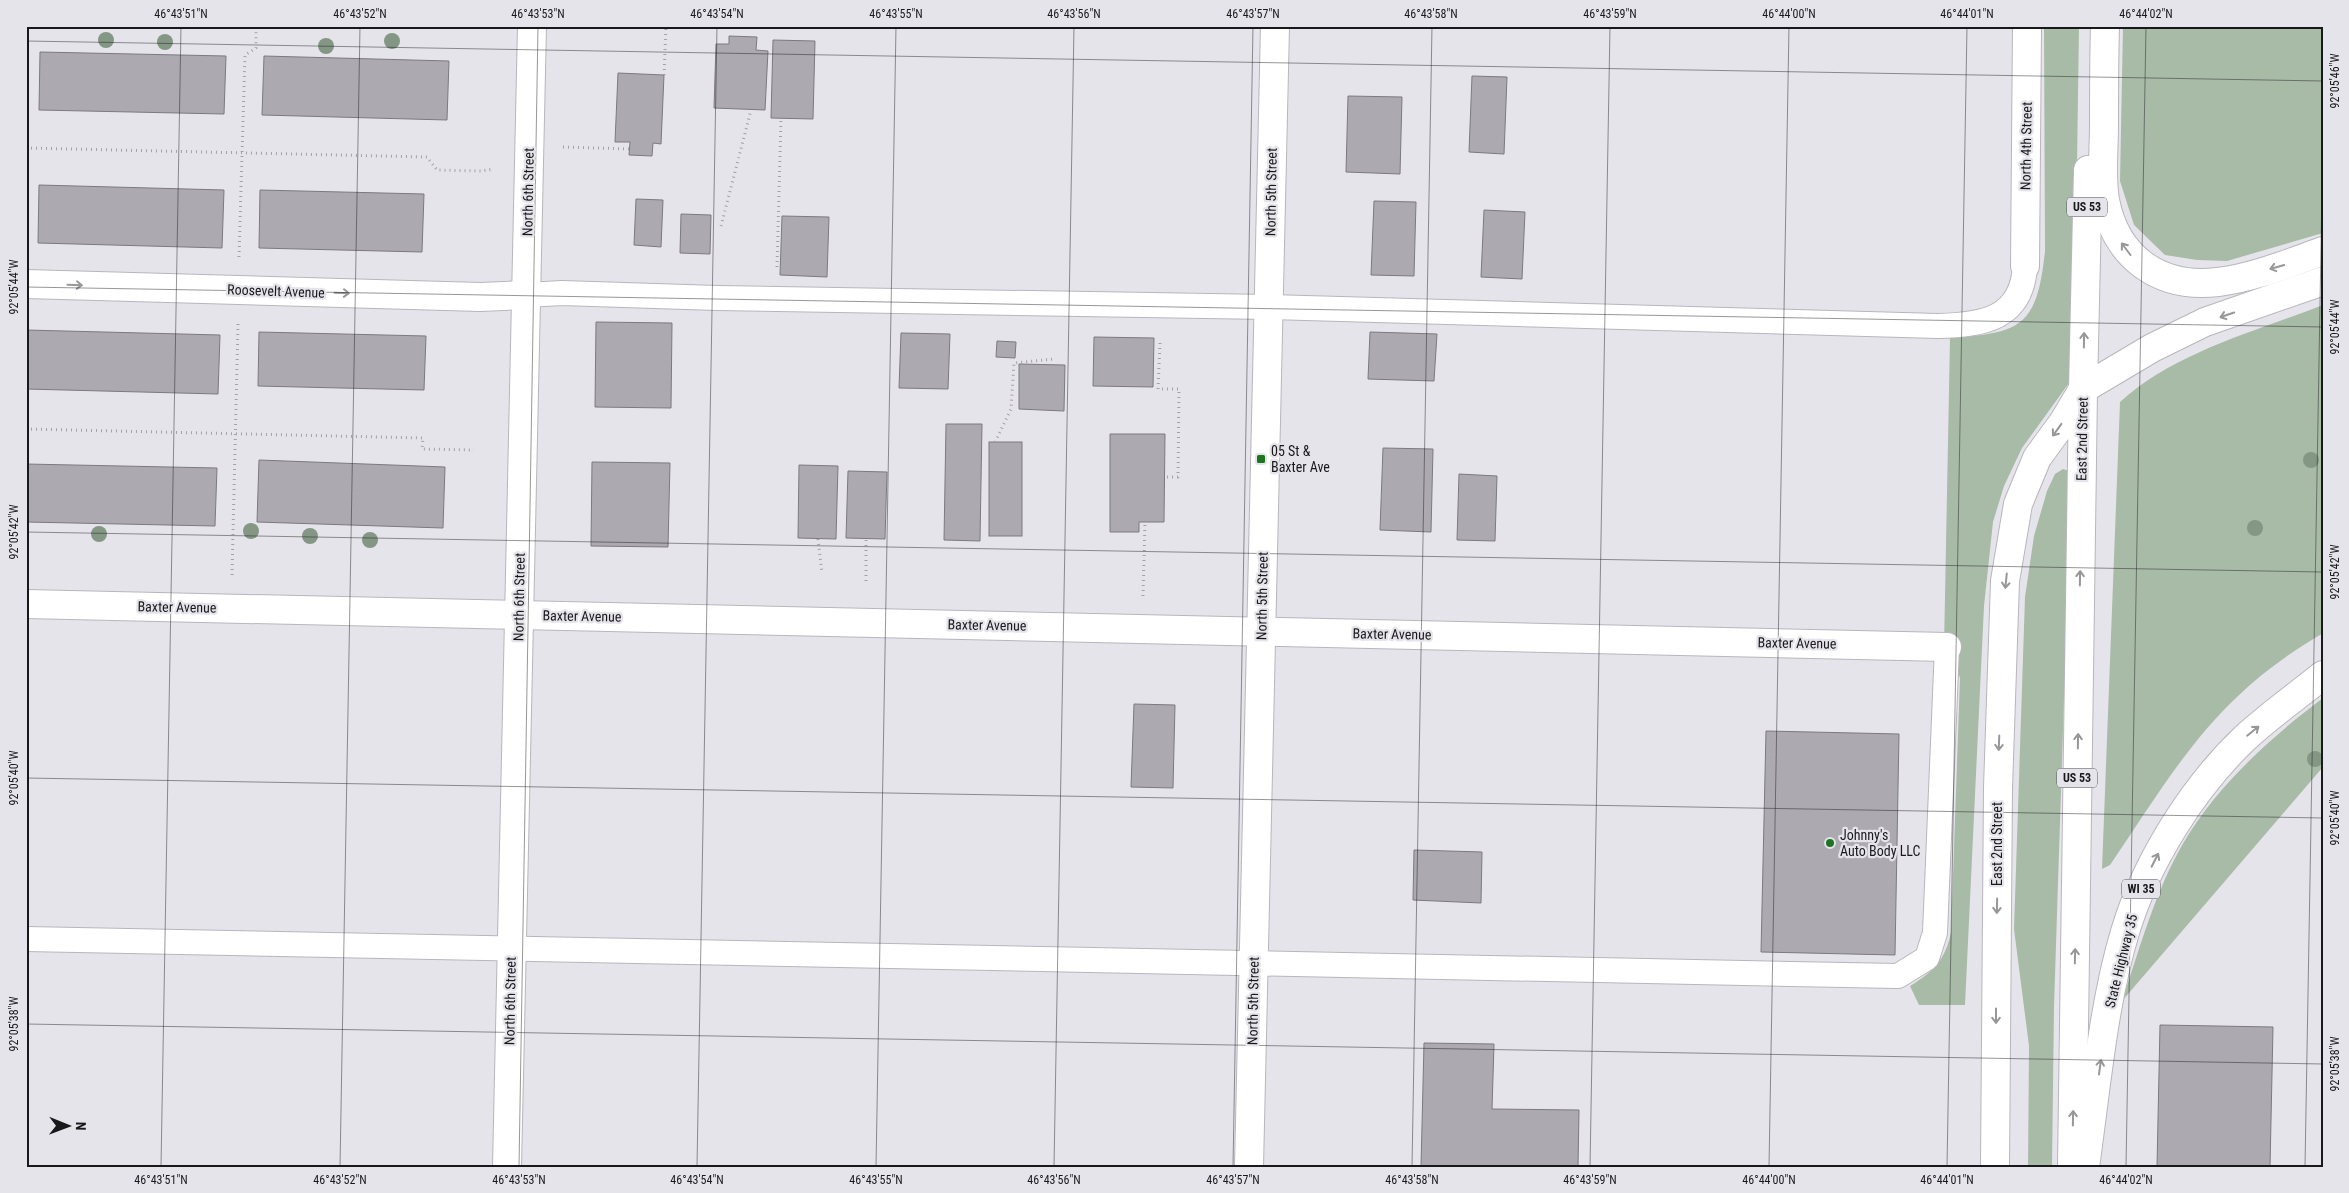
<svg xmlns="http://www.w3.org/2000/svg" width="2349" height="1193" font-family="'Roboto Condensed',sans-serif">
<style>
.green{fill:#a8bba7}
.building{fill:#aca9b0;stroke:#7c7a80}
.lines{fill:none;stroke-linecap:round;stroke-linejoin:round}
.service-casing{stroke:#b8b6bc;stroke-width:26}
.minor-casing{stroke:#b8b6bc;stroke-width:30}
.primary-casing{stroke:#b8b6bc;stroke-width:30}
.trunk-casing{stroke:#b8b6bc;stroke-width:30}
.motorway-casing{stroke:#b8b6bc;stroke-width:30}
.path{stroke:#a3a1a6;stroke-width:3;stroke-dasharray:1 4;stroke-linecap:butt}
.service{stroke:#fff;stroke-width:24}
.minor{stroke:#fff;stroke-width:28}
.primary{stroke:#fff;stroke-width:28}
.trunk{stroke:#fff;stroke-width:28}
.motorway{stroke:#fff;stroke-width:28}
.tree{fill:#839784}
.oneway{stroke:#989798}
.ticks{fill:none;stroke:#19181a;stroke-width:1;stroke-opacity:0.45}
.poi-dot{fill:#1e7521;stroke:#e6e4eb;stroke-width:2}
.labels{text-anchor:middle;stroke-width:4.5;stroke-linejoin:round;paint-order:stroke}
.shield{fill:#e6e4eb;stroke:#565559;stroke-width:1}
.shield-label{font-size:12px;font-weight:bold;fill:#19181a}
.street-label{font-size:14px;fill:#19181a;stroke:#e6e4eb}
.poi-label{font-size:14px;fill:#19181a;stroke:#e6e4eb;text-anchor:start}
.neatline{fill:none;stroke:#19181a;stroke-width:2}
.ticks-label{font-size:12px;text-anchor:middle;fill:#19181a}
</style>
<rect width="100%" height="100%" fill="#e6e4eb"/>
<g class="green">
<path d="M2044,26H2079L2074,376L2022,448L2004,486L1993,522L1984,606L1965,1005H1919L1910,986C1933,972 1946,959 1951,932L1960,678L1950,653L1944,648L1950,338C2022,333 2037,326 2045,251Z"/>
<path d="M2123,26H2323V233L2227,261L2197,260L2165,255L2134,225L2120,181Z"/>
<path d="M2323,305V633C2293,651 2262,672 2237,697C2185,746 2150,807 2110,865L2102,869L2120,402C2175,352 2254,332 2323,305Z"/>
<path d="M2063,469L2069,471L2071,483L2054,1007L2052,1167H2028L2029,1046L2014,929L2025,597L2034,536L2047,491L2055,474Z"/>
<path d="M2323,698V767L2122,1001C2140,948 2155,891 2184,842C2216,787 2272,736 2323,698Z"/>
</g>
<g class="building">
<path d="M729,36L757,37L756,50L768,51L765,110L714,108L716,44H729Z"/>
<path d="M773,40L815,41L813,119L771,118Z"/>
<path d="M40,52L226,56L224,114L39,110Z"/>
<path d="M264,56L449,61L447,120L262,115Z"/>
<path d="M618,73L664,75L661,144L653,143L652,156L629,155L630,142H615Z"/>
<path d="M1472,76L1507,77L1504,154L1469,152Z"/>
<path d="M1348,96L1402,97L1400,174L1346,172Z"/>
<path d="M39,185L224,190L222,248L38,243Z"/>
<path d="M260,190L424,194L422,252L259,248Z"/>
<path d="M636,199L663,200L661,247L634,245Z"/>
<path d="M1374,201L1416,202L1414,276L1371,275Z"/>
<path d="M1484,210L1525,212L1522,279L1481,277Z"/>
<path d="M681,214L711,215L710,254L680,253Z"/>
<path d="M782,216L829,217L827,277L780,275Z"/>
<path d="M596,322L672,323L671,408L595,407Z"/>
<path d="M26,330L220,335L218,394L26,389Z"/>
<path d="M259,332L426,336L424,390L258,386Z"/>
<path d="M1370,332L1437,334L1434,381L1368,379Z"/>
<path d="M901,333L950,334L948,389L899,388Z"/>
<path d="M1094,337L1154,338L1153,387L1093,386Z"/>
<path d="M997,341L1016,342L1015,358L996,357Z"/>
<path d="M1019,364L1065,365L1064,411L1019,409Z"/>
<path d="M946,424H982L980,541L944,540Z"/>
<path d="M1110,434H1165L1164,522H1139V532H1110Z"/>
<rect x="989" y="442" width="33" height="94"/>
<path d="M1383,448L1433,449L1431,532L1380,530Z"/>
<path d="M259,460L445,467L443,528L257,522Z"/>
<path d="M592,462L670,463L668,547L591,546Z"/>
<path d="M26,464L217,468L215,526L26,522Z"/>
<path d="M799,465L838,466L836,539L798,538Z"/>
<path d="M848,471L887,472L885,539L846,538Z"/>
<path d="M1459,474L1497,476L1495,541L1457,540Z"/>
<path d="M1134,704L1175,705L1173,788L1131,787Z"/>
<path d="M1766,731L1899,734L1895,955L1761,952Z"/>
<path d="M1414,850L1482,852L1481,903L1413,900Z"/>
<path d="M2160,1025L2273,1027L2270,1167H2157Z"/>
<path d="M1424,1043L1494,1044L1492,1109L1579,1110L1578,1167H1421Z"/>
</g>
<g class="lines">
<defs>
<g id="service">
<path d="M526,295L562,293L717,298L1269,307L1938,326C1983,325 2022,319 2025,266"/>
<path d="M26,939L1898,976L1927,958L1935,933L1947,647"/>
</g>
<g id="minor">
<path d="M2025,266L2027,26"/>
<path d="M26,284L480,297L526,295"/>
<path d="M26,604L1947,647"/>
<path d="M507,1167L532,26"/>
<path d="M1249,1167L1275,26"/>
</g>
<path id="primary" d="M2085,1167C2096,1090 2103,1005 2125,932C2146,862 2193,787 2246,737C2270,715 2297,696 2323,675"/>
<g id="trunk">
<path d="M1995,1167L1998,788L2005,581L2018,504L2037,458L2064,421L2083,389L2152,348L2205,322L2323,281"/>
<path d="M2072,1167L2083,390"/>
</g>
<g id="motorway">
<path d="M2105,26C2104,59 2104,92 2104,125C2104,149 2101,176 2105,200C2116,258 2160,289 2218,282C2253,278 2289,263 2323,251"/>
<path d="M2083,389L2088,170"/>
</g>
</defs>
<use href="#service" class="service-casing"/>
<use href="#minor" class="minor-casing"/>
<use href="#primary" class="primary-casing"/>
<use href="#trunk" class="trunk-casing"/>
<use href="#motorway" class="motorway-casing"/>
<g class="path">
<path d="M664,75L666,26"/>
<path d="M563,147L630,149"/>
<path d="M26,148L427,157L437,170L481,171L494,169"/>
<path d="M721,226L751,110"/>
<path d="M239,257L245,55L256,48V26"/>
<path d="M777,267L781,118"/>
<path d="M1160,343L1158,389H1179L1178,477H1164"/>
<path d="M26,429L423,438L422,449L474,450"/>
<path d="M995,442L1011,409L1014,363L1054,359"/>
<path d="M818,539L822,573"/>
<path d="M232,575L238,324"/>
<path d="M866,581V538"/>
<path d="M1143,596L1145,522"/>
</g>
<use href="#service" class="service"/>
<use href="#minor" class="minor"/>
<use href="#primary" class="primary"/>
<use href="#trunk" class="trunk"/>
<use href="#motorway" class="motorway"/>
</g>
<g class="tree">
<circle cx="106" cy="40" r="8"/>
<circle cx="392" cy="41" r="8"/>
<circle cx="165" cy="42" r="8"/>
<circle cx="326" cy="46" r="8"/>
<circle cx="2311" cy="460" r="8"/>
<circle cx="2255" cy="528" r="8"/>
<circle cx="251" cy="531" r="8"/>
<circle cx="99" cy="534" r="8"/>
<circle cx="310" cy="536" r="8"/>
<circle cx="370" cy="540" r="8"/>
<circle cx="2315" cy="759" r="8"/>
</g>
<defs><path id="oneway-shaft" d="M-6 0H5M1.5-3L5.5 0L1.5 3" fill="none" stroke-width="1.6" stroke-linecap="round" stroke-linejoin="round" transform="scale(1.25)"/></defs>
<g class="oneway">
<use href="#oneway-shaft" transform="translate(2126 249) rotate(-127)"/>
<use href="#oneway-shaft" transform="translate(2277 267) rotate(164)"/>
<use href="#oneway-shaft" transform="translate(75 285) rotate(2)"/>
<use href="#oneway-shaft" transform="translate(342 293) rotate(2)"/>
<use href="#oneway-shaft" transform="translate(2227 315) rotate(161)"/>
<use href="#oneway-shaft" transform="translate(2084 340) rotate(-89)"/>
<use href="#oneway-shaft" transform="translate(2057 430) rotate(126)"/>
<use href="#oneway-shaft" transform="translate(2080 578) rotate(-89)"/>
<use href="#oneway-shaft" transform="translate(2006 581) rotate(96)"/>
<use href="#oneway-shaft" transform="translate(2253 731) rotate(-39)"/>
<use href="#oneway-shaft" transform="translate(2078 741) rotate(-89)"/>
<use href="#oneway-shaft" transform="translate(1999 743) rotate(92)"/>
<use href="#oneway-shaft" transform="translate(2155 860) rotate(-63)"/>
<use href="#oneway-shaft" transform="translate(1997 906) rotate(91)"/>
<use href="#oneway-shaft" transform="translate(2075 956) rotate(-89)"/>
<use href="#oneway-shaft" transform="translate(1996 1016) rotate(90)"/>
<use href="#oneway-shaft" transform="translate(2100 1067) rotate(-82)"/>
<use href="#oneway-shaft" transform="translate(2073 1118) rotate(-89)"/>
</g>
<path class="ticks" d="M26,41L2323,81M26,287L2323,327M26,532L2323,572M26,778L2323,818M26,1024L2323,1064M161,1167L181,26M340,1167L360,26M519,1167L538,26M697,1167L717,26M876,1167L896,26M1054,1167L1074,26M1233,1167L1253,26M1412,1167L1432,26M1590,1167L1610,26M1769,1167L1789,26M1947,1167L1967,26M2126,1167L2146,26M2305,1167L2323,132"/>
<g class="poi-dot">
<rect x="1256" y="454" width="10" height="10" rx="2.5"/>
<circle cx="1830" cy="843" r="5"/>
</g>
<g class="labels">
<g class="shield">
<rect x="2067" y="197.5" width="40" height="19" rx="4"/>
<rect x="2057" y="768.5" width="40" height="19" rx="4"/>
<rect x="2122" y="879.5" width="38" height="19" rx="4"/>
</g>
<g class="shield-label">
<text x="2087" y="211">US 53</text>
<text x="2077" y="782">US 53</text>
<text x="2141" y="893">WI 35</text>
</g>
<g class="street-label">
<text transform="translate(2026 146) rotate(-89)" y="5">North 4th Street</text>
<text transform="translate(528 192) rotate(-89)" y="5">North 6th Street</text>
<text transform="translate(1271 192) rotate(-89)" y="5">North 5th Street</text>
<text transform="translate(276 291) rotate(2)" y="5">Roosevelt Avenue</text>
<text transform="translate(2082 439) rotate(-89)" y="5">East 2nd Street</text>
<text transform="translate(1262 596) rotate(-89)" y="5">North 5th Street</text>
<text transform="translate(519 597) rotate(-89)" y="5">North 6th Street</text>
<text transform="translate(177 607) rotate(1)" y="5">Baxter Avenue</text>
<text transform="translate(582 616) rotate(1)" y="5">Baxter Avenue</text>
<text transform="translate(987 625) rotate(1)" y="5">Baxter Avenue</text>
<text transform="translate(1392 634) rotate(1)" y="5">Baxter Avenue</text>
<text transform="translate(1797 643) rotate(1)" y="5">Baxter Avenue</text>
<text transform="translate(1997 844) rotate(-90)" y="5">East 2nd Street</text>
<text transform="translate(2121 961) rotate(-76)" y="5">State Highway 35</text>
<text transform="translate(510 1001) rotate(-89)" y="5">North 6th Street</text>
<text transform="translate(1253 1001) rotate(-89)" y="5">North 5th Street</text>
</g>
<g class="poi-label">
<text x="1271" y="456">05 St &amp;<tspan x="1271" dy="16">Baxter Ave</tspan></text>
<text x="1840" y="840">Johnny's<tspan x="1840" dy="16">Auto Body LLC</tspan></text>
</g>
</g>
<rect width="2349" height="1193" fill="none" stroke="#e6e4eb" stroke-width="55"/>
<g transform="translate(68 1126) rotate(91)" stroke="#e6e4eb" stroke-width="4" paint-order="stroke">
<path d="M0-4L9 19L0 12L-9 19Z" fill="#19181a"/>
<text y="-8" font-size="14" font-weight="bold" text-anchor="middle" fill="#19181a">N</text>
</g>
<rect x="28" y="28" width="2294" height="1138" class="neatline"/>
<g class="ticks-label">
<text x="181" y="18">46°43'51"N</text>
<text x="360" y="18">46°43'52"N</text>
<text x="538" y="18">46°43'53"N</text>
<text x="717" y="18">46°43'54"N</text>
<text x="896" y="18">46°43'55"N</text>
<text x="1074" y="18">46°43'56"N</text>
<text x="1253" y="18">46°43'57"N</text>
<text x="1431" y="18">46°43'58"N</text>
<text x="1610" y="18">46°43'59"N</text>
<text x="1789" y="18">46°44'00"N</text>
<text x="1967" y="18">46°44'01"N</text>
<text x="2146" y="18">46°44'02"N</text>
<text transform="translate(2335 81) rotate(-90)" y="4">92°05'46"W</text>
<text transform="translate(14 287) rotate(-90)" y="4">92°05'44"W</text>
<text transform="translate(2335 327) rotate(-90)" y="4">92°05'44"W</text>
<text transform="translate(14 532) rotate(-90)" y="4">92°05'42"W</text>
<text transform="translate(2335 572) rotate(-90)" y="4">92°05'42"W</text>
<text transform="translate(14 778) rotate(-90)" y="4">92°05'40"W</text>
<text transform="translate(2335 818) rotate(-90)" y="4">92°05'40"W</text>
<text transform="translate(14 1024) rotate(-90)" y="4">92°05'38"W</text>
<text transform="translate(2335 1064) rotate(-90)" y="4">92°05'38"W</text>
<text x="161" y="1184">46°43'51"N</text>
<text x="340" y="1184">46°43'52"N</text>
<text x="519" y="1184">46°43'53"N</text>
<text x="697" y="1184">46°43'54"N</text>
<text x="876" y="1184">46°43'55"N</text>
<text x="1054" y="1184">46°43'56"N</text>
<text x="1233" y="1184">46°43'57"N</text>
<text x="1412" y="1184">46°43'58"N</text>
<text x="1590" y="1184">46°43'59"N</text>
<text x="1769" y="1184">46°44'00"N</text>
<text x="1947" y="1184">46°44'01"N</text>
<text x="2126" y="1184">46°44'02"N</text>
</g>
</svg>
